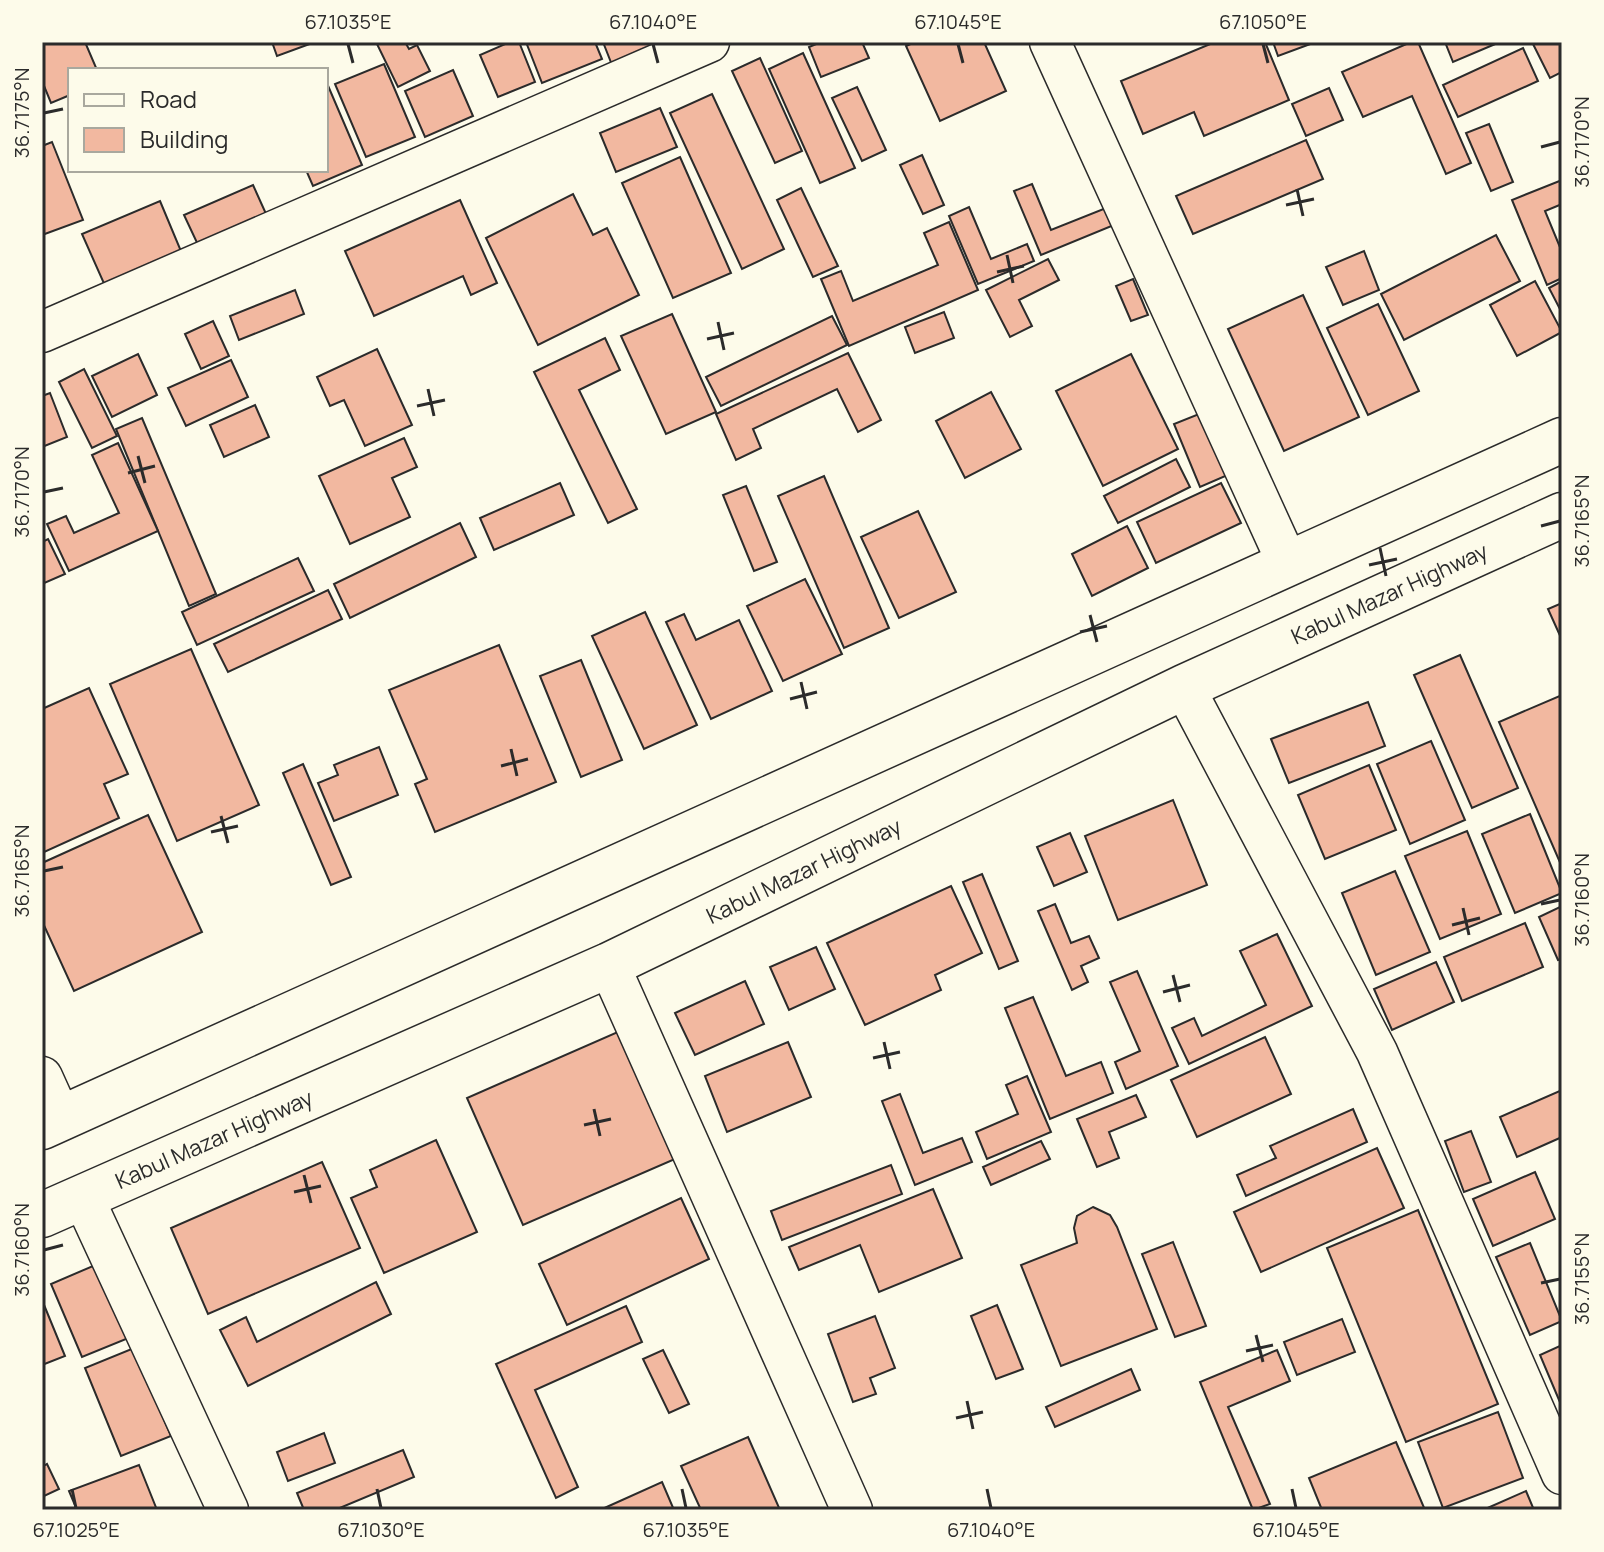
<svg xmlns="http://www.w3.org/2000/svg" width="1604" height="1552" font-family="Manrope,sans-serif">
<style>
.building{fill:#f2b8a0;stroke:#2b2b2b;stroke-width:2}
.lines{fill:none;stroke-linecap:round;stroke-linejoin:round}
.street-casing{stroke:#2b2b2b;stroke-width:43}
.highway-casing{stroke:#2b2b2b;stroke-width:47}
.street{stroke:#fdfbea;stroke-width:40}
.highway{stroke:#fdfbea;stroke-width:44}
.ticks{fill:none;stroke:#2b2b2b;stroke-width:3}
.labels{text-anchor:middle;stroke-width:6;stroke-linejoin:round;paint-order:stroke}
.street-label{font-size:22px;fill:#2b2b2b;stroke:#fdfbea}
.neatline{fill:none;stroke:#2b2b2b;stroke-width:3}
.ticks-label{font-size:20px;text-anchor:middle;fill:#2b2b2b}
</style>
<rect width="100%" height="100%" fill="#fdfbea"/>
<g class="building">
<path d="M42,42H85L97,70H70V95L51,103L42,81Z"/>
<path d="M272,42H315L277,56Z"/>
<path d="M376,42H405L409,49L417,45L430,71L398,87Z"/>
<path d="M510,42H519L535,82L498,97L480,55Z"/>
<path d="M526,42H595L602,59L542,83Z"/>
<path d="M603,42H664L612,65Z"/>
<path d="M821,42H862L869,58L821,77L809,47Z"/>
<path d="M915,42H984L1006,91L940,121L906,46Z"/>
<path d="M1215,42H1265L1289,100L1204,136L1194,112L1143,134L1121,81Z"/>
<path d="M1273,42H1313V43L1278,56Z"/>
<path d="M1411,42H1418L1471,163L1446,174L1412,96L1363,117L1342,72Z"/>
<path d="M1445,42H1500L1453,62Z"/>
<path d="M1538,42H1562V72L1550,78L1533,44Z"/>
<path d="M1523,48L1538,81L1458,117L1443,85Z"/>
<path d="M803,53L855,168L820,183L769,69Z"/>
<path d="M760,58L802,151L775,163L732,71Z"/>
<path d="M384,64L415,137L366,157L335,84Z"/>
<path d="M453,70L473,116L425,137L405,91Z"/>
<path d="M326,81L362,165L313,186L306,170H326Z"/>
<path d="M857,87L886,150L862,161L832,98Z"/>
<path d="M1329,88L1343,120L1306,136L1292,104Z"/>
<path d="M712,94L784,249L742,269L670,113Z"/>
<path d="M660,108L677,147L616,172L600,133Z"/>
<path d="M1489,124L1513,182L1491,191L1466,133Z"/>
<path d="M1306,140L1323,179L1193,234L1176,196Z"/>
<path d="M52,142L83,220L42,235V146Z"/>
<path d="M922,155L944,205L923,214L900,165Z"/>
<path d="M680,157L731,273L673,298L622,183Z"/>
<path d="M1562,180V204L1545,211L1562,252V278L1547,285L1512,200Z"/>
<path d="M1032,184L1051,230L1106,208L1114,225L1041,255L1014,191Z"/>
<path d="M253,185L267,216L199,247L184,215Z"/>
<path d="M801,188L838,266L813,277L777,200Z"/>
<path d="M573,194L593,235L607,228L639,295L538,345L486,238Z"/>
<path d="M460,200L497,283L471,295L463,276L374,316L345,251Z"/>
<path d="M160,201L183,256L106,288L82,234Z"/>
<path d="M969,207L991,259L1027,244L1034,261L978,284L949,216Z"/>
<path d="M949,222L978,290L849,346L821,279L841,271L853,301L938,265L924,233Z"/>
<path d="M1496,235L1520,281L1404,340L1381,294Z"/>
<path d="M1364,251L1379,290L1343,305L1326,267Z"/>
<path d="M1048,259L1059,280L1019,300L1032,326L1010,337L986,290Z"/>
<path d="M1133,279L1148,315L1131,321L1116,286Z"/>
<path d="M1535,281L1562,332L1517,356L1490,305Z"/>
<path d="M1562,281V313L1549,288Z"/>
<path d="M295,290L304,314L239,340L230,316Z"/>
<path d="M1303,295L1359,417L1284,451L1228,329Z"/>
<path d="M1378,304L1419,391L1368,415L1327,328Z"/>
<path d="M944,312L954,338L915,353L905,327Z"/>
<path d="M672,314L716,412L666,434L621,336Z"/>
<path d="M832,316L847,345L721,406L706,377Z"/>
<path d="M213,321L229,356L201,369L185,334Z"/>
<path d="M605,338L620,370L579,390L637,509L608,523L534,372Z"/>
<path d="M377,349L412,425L365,446L344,400L330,406L317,377Z"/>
<path d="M848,353L881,420L858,432L837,389L753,429L761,448L736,460L716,414Z"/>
<path d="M138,354L157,395L112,417L92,376Z"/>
<path d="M1131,354L1178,449L1103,486L1056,391Z"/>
<path d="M231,360L248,397L186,426L168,388Z"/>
<path d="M84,369L117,436L92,448L59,382Z"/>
<path d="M991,392L1021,449L965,478L936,421Z"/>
<path d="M50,393L67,437L42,447V396Z"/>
<path d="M255,405L269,437L224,457L210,425Z"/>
<path d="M1204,412L1230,474L1200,487L1174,424Z"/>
<path d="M142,418L216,594L189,606L116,429Z"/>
<path d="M404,438L417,467L392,478L410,517L350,544L319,476Z"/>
<path d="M118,443L158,531L69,571L47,524L66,516L74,533L119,513L92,455Z"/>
<path d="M1176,459L1190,487L1118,523L1104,496Z"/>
<path d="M824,476L889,628L844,648L778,496Z"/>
<path d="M560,483L574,515L494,550L480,518Z"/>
<path d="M1221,483L1241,523L1156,563L1137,522Z"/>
<path d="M746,486L777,562L754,571L723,495Z"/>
<path d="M918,511L956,592L899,618L861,537Z"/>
<path d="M460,523L476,557L350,618L334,584Z"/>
<path d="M1127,526L1148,568L1092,596L1072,554Z"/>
<path d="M48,539L65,574L42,584V542Z"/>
<path d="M298,558L314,591L197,645L182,612Z"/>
<path d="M805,579L842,654L783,681L747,606Z"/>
<path d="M328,590L342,619L228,672L214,644Z"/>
<path d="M1562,603V640L1548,609Z"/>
<path d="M645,612L697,725L644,749L592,636Z"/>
<path d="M684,614L696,640L739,620L772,691L711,719L666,622Z"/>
<path d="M499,645L556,782L435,832L415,784L427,779L389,690Z"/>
<path d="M191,649L259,805L177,841L110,684Z"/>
<path d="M1460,655L1518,788L1472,808L1414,675Z"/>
<path d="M581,660L622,760L581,777L540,676Z"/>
<path d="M89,688L128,774L104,784L119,818L42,853V709Z"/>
<path d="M1562,695V867L1499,722Z"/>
<path d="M1368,702L1385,746L1289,783L1271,739Z"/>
<path d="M1431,741L1465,820L1410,844L1377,764Z"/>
<path d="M379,747L398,795L334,821L318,783L338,775L334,765Z"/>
<path d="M303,764L351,877L331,885L283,773Z"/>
<path d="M1369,765L1396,830L1325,859L1298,795Z"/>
<path d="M1173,800L1207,885L1118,920L1085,836Z"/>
<path d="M1530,814L1562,893L1515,913L1482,834Z"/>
<path d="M148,815L202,932L74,991L42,921V863Z"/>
<path d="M1467,831L1501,914L1440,939L1405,856Z"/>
<path d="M1070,833L1087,872L1054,886L1037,847Z"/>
<path d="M1395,871L1430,952L1376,975L1342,893Z"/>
<path d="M982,874L1018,961L999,969L963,882Z"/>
<path d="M951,886L982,953L935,975L941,990L865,1025L827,943Z"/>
<path d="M1055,904L1071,943L1089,936L1099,958L1081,966L1088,982L1072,990L1038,911Z"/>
<path d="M1562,906V959L1558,960L1539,917Z"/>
<path d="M1525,923L1543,967L1462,1001L1444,957Z"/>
<path d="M1277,934L1312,1006L1189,1064L1172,1028L1194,1018L1202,1036L1266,1005L1240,951Z"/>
<path d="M816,947L835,989L789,1010L770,967Z"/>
<path d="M1436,962L1454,1002L1392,1030L1374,989Z"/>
<path d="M1137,971L1178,1066L1126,1089L1115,1062L1140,1051L1110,982Z"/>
<path d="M745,981L764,1024L695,1055L675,1013Z"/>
<path d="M1033,997L1066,1076L1101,1062L1113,1093L1050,1119L1005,1008Z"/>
<path d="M620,1031L675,1159L523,1225L467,1098Z"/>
<path d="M1265,1037L1291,1094L1197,1137L1171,1080Z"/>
<path d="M788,1042L811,1097L727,1132L705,1076Z"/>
<path d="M1027,1076L1051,1132L987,1159L976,1132L1018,1114L1006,1085Z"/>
<path d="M1562,1090V1137L1517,1157L1500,1117Z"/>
<path d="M900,1094L923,1153L962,1138L972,1162L915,1185L882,1101Z"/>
<path d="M1136,1095L1146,1117L1109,1132L1119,1158L1097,1167L1077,1119Z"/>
<path d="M1353,1109L1367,1142L1246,1196L1237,1175L1276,1158L1270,1146Z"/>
<path d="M1471,1131L1491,1182L1464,1192L1445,1141Z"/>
<path d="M436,1140L477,1232L384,1273L351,1198L377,1187L370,1170Z"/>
<path d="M1041,1141L1050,1159L991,1185L983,1167Z"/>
<path d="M1377,1148L1404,1208L1261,1272L1234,1212Z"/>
<path d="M322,1162L360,1248L208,1314L171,1228Z"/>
<path d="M891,1165L902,1194L782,1240L771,1211Z"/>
<path d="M1535,1172L1555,1219L1493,1246L1473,1199Z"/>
<path d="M933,1189L962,1258L879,1292L860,1245L799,1270L789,1247Z"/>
<path d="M681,1198L709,1259L567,1325L539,1264Z"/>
<path d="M1093,1207L1110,1215L1117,1227L1157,1329L1061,1366L1021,1265L1077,1243L1074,1228L1077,1216Z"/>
<path d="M1418,1210L1498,1404L1406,1442L1327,1248Z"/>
<path d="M1173,1242L1206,1326L1175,1337L1142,1254Z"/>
<path d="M1530,1243L1562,1321L1530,1335L1496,1257Z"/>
<path d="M100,1263L131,1337L82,1357L51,1284Z"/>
<path d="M376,1282L391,1314L248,1386L220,1330L246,1317L257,1342Z"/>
<path d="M42,1300L65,1356L42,1365Z"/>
<path d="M997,1305L1023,1369L996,1379L971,1316Z"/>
<path d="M626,1306L642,1342L535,1390L578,1487L556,1498L496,1364Z"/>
<path d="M875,1316L895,1368L870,1378L876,1394L853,1402L828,1334Z"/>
<path d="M1342,1319L1355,1352L1297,1375L1284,1342Z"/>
<path d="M1562,1345V1407L1540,1355Z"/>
<path d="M134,1348L171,1436L121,1456L85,1368Z"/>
<path d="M663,1350L689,1404L669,1413L643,1359Z"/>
<path d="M1277,1350L1290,1381L1228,1407L1270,1504L1253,1510L1200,1382Z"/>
<path d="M1131,1369L1140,1390L1055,1427L1046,1407Z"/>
<path d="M1498,1412L1523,1478L1443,1508L1418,1442Z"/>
<path d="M324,1433L335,1463L288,1481L277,1452Z"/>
<path d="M748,1437L780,1510H701L681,1466Z"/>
<path d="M1396,1442L1425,1510H1322L1309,1478Z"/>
<path d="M403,1450L414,1477L335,1510H304L297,1493Z"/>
<path d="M47,1464L59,1489L42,1497V1467Z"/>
<path d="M139,1465L157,1510H77L69,1491Z"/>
<path d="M662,1482L674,1510H600Z"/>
<path d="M1526,1491L1534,1510H1483Z"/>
</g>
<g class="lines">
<defs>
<g id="street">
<path d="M1050,42L1288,564"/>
<path d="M42,332L709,42"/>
<path d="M1184,687L1377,1052L1562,1474"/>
<path d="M609,965L852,1510"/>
<path d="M42,1077L61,1119"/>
<path d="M83,1197L228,1510"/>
</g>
<g id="highway">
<path d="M42,1127L1562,440"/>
<path id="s1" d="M42,1215L609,965L1184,687L1562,515"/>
</g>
</defs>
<use href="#street" class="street-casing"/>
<use href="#highway" class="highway-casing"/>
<use href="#street" class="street"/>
<use href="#highway" class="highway"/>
</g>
<path class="ticks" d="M348,44L353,63M653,44L658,63M958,44L963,63M1263,44L1268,63M44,113L63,109M1541,147L1560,142M1297,189L1303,216M1286,205L1314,199M1007,255L1013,283M997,272L1024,266M718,322L724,350M707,339L734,333M428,389L434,416M417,406L445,400M138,456L145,483M128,473L155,466M44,492L63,488M1541,526L1560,521M1380,548L1386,576M1369,565L1397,559M1090,615L1097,642M1080,632L1107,626M801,682L807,709M790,699L817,692M511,749L517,776M501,766L528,759M221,816L228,843M211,832L238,826M44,871L63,867M1541,904L1560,900M1463,908L1469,935M1452,925L1480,918M1173,975L1180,1002M1163,992L1190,985M884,1042L890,1069M873,1058L900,1052M594,1109L600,1136M584,1125L611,1119M304,1175L311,1203M294,1192L321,1186M44,1250L63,1245M1541,1283L1560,1279M1256,1335L1263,1362M1246,1351L1273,1345M967,1401L973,1429M956,1418L983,1412M72,1489L76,1508M377,1489L381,1508M682,1489L686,1508M987,1489L991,1508M1292,1489L1296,1508"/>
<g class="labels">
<g class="street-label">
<text dy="8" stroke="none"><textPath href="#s1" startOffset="1484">Kabul Mazar Highway</textPath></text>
<text dy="8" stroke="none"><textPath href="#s1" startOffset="836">Kabul Mazar Highway</textPath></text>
<text dy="8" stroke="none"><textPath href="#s1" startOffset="188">Kabul Mazar Highway</textPath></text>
</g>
</g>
<rect width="1604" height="1552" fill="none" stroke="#fdfbea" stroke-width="88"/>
<rect x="68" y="68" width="260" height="104" fill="#fdfbea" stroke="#a9a89e" stroke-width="2"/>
<rect x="84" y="94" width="40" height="12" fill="#fdfbea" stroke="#a9a89e" stroke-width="2"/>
<text x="140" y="108" font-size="24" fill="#2b2b2b">Road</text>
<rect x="84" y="128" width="40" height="24" fill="#f2b8a0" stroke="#a9a89e" stroke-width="2"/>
<text x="140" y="148" font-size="24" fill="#2b2b2b">Building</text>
<rect x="44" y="44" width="1516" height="1464" class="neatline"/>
<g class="ticks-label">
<text x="348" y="29">67.1035°E</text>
<text x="653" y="29">67.1040°E</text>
<text x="958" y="29">67.1045°E</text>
<text x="1263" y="29">67.1050°E</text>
<text transform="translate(22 113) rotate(-90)" y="7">36.7175°N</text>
<text transform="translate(1582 142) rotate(-90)" y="7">36.7170°N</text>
<text transform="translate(22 492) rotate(-90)" y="7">36.7170°N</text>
<text transform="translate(1582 521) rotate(-90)" y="7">36.7165°N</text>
<text transform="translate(22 871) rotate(-90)" y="7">36.7165°N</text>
<text transform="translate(1582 900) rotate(-90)" y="7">36.7160°N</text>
<text transform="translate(22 1250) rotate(-90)" y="7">36.7160°N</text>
<text transform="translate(1582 1279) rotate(-90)" y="7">36.7155°N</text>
<text x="76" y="1537">67.1025°E</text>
<text x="381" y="1537">67.1030°E</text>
<text x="686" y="1537">67.1035°E</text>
<text x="991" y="1537">67.1040°E</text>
<text x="1296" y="1537">67.1045°E</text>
</g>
</svg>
